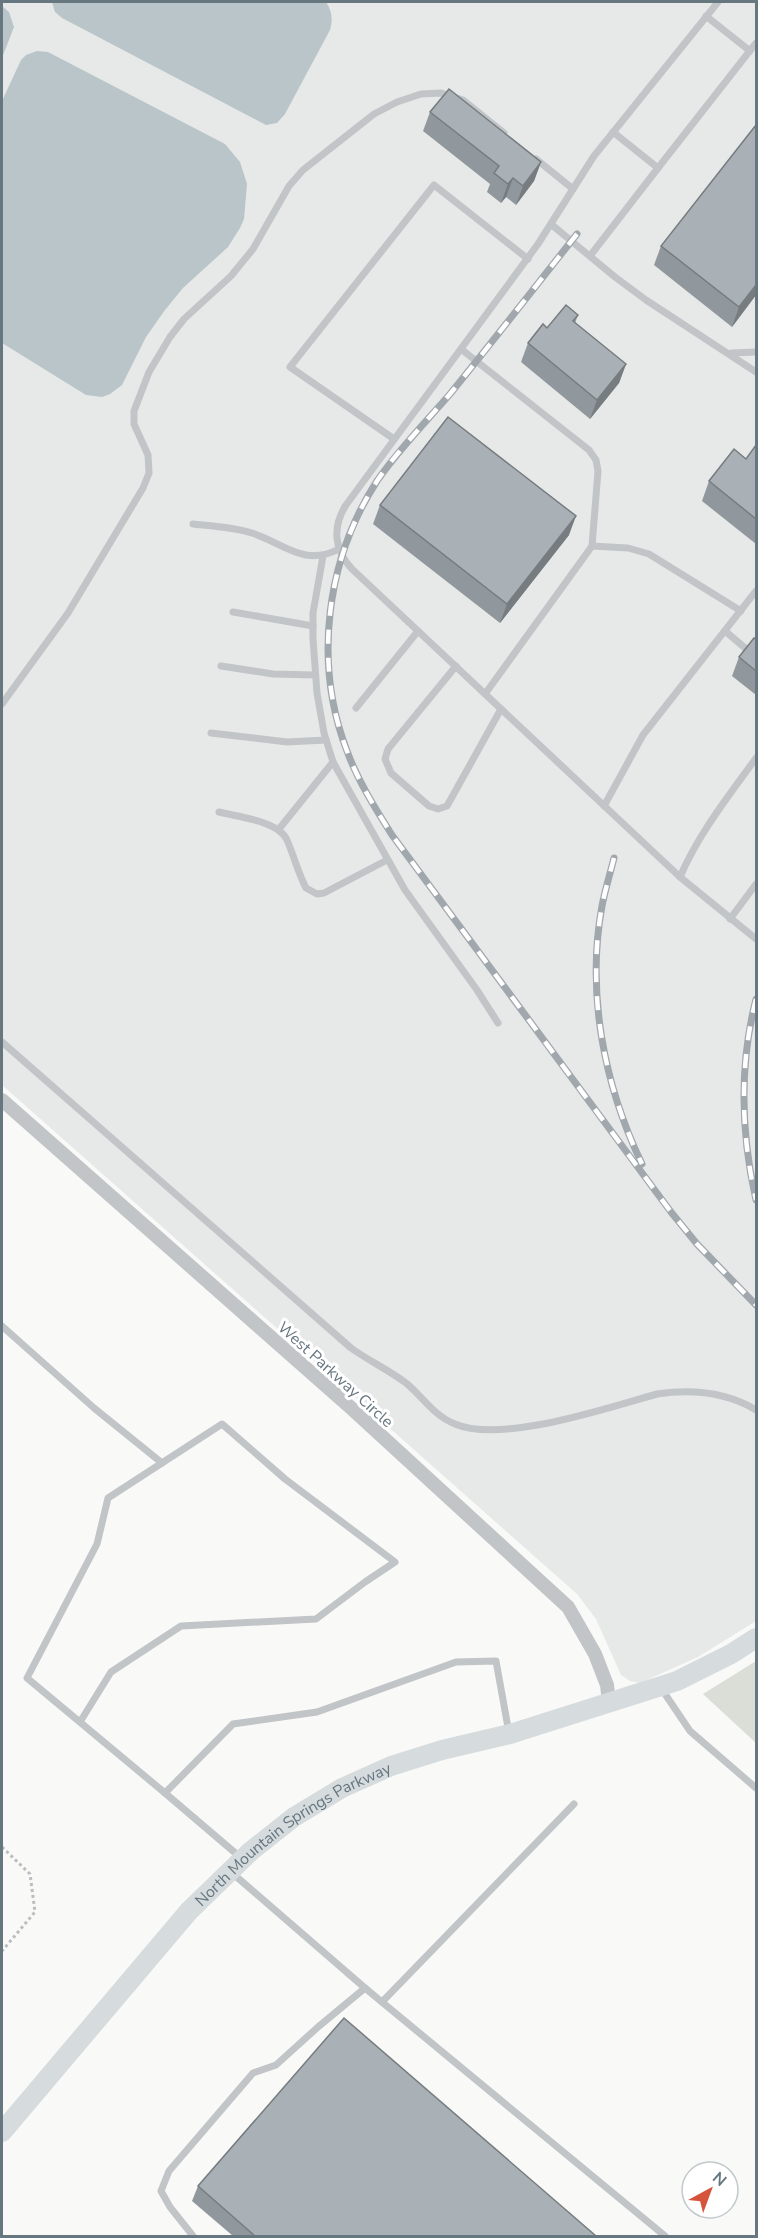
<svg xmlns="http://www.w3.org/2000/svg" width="758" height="2238" font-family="'Nunito Sans',sans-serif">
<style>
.built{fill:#e7e9e8}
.green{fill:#daded7}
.water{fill:#bac5c9}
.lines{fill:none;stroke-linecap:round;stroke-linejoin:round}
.path{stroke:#bbbec0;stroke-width:3;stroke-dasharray:3 3;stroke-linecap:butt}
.lane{stroke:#c1c5c8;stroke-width:7}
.street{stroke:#c1c5c8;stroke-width:14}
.secondary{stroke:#d6dbde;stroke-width:20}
.rail-casing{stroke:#a1a8ad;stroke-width:7}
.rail{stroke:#fff;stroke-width:4.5;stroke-dasharray:14;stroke-linecap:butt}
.wall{fill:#91989d}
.shaded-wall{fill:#767c7f}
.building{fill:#a9b1b6;stroke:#767c7f;stroke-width:1.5}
.labels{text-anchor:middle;stroke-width:6;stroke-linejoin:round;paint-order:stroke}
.street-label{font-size:16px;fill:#667780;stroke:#fff}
</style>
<rect width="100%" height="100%" fill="#f9f9f7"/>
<path class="built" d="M2,2H756V1621L698,1657L640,1683L630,1681L621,1675L596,1619L577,1594L2,1085Z"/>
<path class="green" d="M756,1661V1743L703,1694Z"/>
<g class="water">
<path d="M52,2H326C332,11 333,19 330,30L285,114L277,123L266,125L62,18L55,12Z"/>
<path d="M2,6L9,12L14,27L2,58Z"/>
<path d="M37,51L48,52L225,144L240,162L247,184L244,219L240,228L228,247L183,288L165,310L146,337L122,385L110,394L102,397L86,395L2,343V101L21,60L26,55Z"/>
</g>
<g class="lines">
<path class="path" d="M2,1847L30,1874L35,1912L2,1951"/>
<g class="lane">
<path d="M718,2L594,156L538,244L346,505C332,527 334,550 352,569L680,877L756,939"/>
<path d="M706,16L750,51"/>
<path d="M536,159L573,189"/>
<path d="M658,168L756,43"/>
<path d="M552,225L615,277L646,300L756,372"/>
<path d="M590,256L658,168L613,132"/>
<path d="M461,349L589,450L596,460L598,471L592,546L485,694"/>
<path d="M732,353L756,352"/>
<path d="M394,439L290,367L434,185L528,259"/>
<path d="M193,524C213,526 233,527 252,533C285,544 304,567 339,549"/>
<path d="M592,546L628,548L649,554L741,611"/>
<path d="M323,556L313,613V639L317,693L324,733L333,762L405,890L477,990L498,1023"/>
<path d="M233,612L313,626"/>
<path d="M725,631L751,653"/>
<path d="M221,666L273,674L315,675"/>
<path d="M456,666L388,749L385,759L391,773L429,806L438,809L447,806L501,709"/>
<path d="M2,704L68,613L143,488L149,473L148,455L134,424V411L149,372L170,337L184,319L231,276L253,249L289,186L303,170L374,114L397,102L421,94L441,93L463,100L504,133"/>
<path d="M356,708L418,631"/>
<path d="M211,733L287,742L326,740"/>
<path d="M604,806L643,735L756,591"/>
<path d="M219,812C238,817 279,821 287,840C294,856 298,873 306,888L317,894L324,893L387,860"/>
<path d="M279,829L333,762"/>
<path d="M680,877C699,833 728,797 756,758"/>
<path d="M730,919L756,884"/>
<path d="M2,1042L351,1348C369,1361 389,1370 406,1383C423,1397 434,1416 455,1424C502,1444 609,1407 657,1394C692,1389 726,1392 756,1410"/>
<path d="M2,1326L94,1408L162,1463"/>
<path d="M661,1688L690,1731L756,1788"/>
<path d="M80,1722L111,1672L181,1626L316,1619L365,1582L395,1562L285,1479L222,1424L108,1498L97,1544L27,1678L165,1793"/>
<path d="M240,1857L165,1793L233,1724L317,1712L456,1662L496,1661L509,1733"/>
<path d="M231,1872L365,1988"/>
<path d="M382,2002L574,1804"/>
<path d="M193,2236L170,2207L161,2191L169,2171L253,2073L276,2065L318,2027L365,1988L665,2236"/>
</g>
<path class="street" d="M2,1100L350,1407L568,1607L595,1654L607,1685L609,1702"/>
<path class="secondary" id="s1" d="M2,2132L189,1911L251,1851L294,1817L342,1788L391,1766L442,1750L510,1734L677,1681L731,1654L756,1638"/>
<defs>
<g id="rail">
<path d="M577,234C535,287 493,341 450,394C425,423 398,450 377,481C326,560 313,663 347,751C358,781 375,808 392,835L671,1212L697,1244L756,1305"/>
<path d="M614,858C610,874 605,890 602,906C586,993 604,1085 642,1164"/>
<path d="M756,999C739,1066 741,1134 756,1200"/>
</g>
</defs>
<use href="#rail" class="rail-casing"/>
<use href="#rail" class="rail"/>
</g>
<g class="wall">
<path d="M430,112L541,162L534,181L516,205L506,197L501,203L487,192L490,184L423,131Z"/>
<path d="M661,246L756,295L732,327L654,265Z"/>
<path d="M578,315L575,323L626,364L619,383L590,419L521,362L528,343L547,328Z"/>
<path d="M756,445V544L702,501L709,481L746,459Z"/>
<path d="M380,505L569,535L500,623L373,524Z"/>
<path d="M756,639V695L732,676L739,657Z"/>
<path d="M198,2186L596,2236H233L192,2201Z"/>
</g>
<g class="shaded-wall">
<path d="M541,162L534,181L516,205L523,186Z"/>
<path d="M513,178L506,197L501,203L508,184Z"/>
<path d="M756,285V295L732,327L739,307Z"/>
<path d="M626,364L619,383L590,419L597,400Z"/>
<path d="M576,516L569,535L500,623L507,604Z"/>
</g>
<g class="building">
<path d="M449,89L541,162L523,186L513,178L508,184L494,173L499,166L430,112Z"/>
<path d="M756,125V285L739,307L661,246Z"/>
<path d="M566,305L578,315L573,321L626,364L597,400L528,343L543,324L547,328Z"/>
<path d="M448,417L576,516L507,604L380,505Z"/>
<path d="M756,445V519L709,481L734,449L746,459Z"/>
<path d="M754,638L756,639V671L739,657Z"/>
<path d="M344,2018L596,2236H255L198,2186Z"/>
</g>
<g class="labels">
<g class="street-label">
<text transform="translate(336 1374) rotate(42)" y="6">West Parkway Circle</text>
<text dy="6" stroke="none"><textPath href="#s1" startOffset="420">North Mountain Springs Parkway</textPath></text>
</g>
</g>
<rect width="758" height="2238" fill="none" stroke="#667780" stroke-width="6"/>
<g transform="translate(710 2190) rotate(41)"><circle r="28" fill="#ffffff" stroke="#c2c9cc" stroke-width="1.5"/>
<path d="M0-4.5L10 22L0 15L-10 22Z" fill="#d6543b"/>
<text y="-9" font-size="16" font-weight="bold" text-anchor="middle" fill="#667780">N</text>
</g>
</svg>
